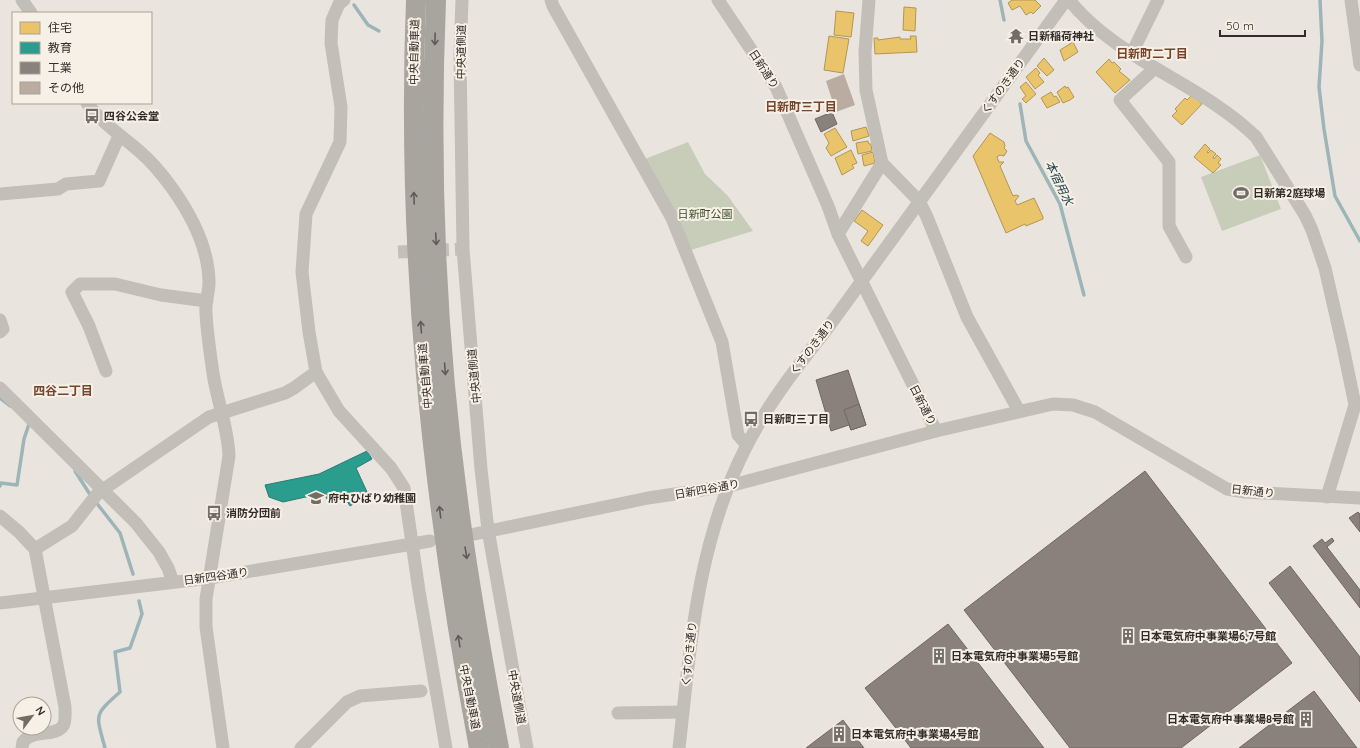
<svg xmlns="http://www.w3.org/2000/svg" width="1360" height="748" font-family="Quicksand,'Noto Sans JP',sans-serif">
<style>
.green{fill:#c8cdba}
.homes{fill:#e9c46a;stroke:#b29656}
.schools{fill:#2a9d8f;stroke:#2c7b70}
.industry{fill:#8a817c;stroke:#706762}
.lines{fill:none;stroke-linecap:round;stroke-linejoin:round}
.stream{stroke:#9db5b8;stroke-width:3.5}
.building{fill:#bbaca2}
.minor-tunnel{stroke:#c4c0b9;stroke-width:13;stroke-dasharray:13 6;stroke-linecap:butt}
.minor{stroke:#c2beb8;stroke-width:13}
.highway{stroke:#a8a49e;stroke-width:20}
.oneway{stroke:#615b57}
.labels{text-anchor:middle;stroke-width:4;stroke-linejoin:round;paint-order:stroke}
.poi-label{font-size:11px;font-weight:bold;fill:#322b27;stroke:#f6f0e6;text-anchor:start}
.street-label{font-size:11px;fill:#322b27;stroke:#f6f0e6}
.park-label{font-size:11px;fill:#3e4d2e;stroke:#f6f0e6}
.neighbourhood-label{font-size:12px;font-weight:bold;fill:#76452b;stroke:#f6f0e6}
.water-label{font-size:12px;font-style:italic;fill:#22464d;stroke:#f6f0e6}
</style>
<rect width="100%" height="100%" fill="#e9e5de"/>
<g class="green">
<path d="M688,142L705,174L728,196L753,231L691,250L645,159Z"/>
<path d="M1260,155L1281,209L1222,231L1201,177Z"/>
</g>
<g class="homes">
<path d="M1012,0H1035L1041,6L1033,14L1031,12L1026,15L1020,6L1012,10L1008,3Z"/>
<path d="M904,7L916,8L915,31L903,30Z"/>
<path d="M836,11L854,13L851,37L834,35Z"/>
<path d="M829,36L849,39L843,73L824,70Z"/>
<path d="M910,36H916L917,52L875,54L874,38H878V40L900,37V39H911Z"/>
<path d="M1073,42L1078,52L1064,61L1060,50Z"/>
<path d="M1044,58L1054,70L1047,76L1037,66Z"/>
<path d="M1109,59L1112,63L1114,62L1121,69L1119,71L1130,80L1115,93L1096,72Z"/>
<path d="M1036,68L1040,73L1038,75L1044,82L1035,89L1026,77Z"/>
<path d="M1026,82L1036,94L1026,103L1022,99L1026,96L1020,87Z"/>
<path d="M1065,86L1066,88L1068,87L1074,97L1070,100L1063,103L1057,92Z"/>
<path d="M1051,92L1054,97L1056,96L1060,102L1047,108L1041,98Z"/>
<path d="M1192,95L1202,104L1182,125L1172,116L1177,111L1175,109L1185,98L1187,100Z"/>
<path d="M866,127L869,136L853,141L851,131Z"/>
<path d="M835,128L847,147L831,156L826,148L829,143L824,134Z"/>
<path d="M990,133L1004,142L1005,146L1004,148L1007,151L1004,156L1000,155L997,157L999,162H1004L1000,166L1013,196L1016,195L1019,196L1015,201L1017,205L1034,198L1043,217V219L1026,226L1025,224L1006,233L973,156Z"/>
<path d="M868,141L869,144H871L872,151L858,154L856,143Z"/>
<path d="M1205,144L1210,149L1207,152L1208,153L1211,150L1216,154L1213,157L1214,159L1217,155L1221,159L1218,163L1221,165L1213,173L1194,157Z"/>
<path d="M851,150L857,163L852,165L854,168L842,175L835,158Z"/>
<path d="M873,152L875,163L864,166L862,155Z"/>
<path d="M862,210L883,225L868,246L861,241L868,231L854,221Z"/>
</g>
<path class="schools" d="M367,451L372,459L356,468L368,494L350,506L347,501L335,496L327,499L324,493L283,502L269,497L265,485L319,474Z"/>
<g class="industry">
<path d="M832,112L837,124L821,132L815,119Z"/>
<path d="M848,370L866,425L851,430L849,425L831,431L816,380Z"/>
<path d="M859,404L866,425L851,430L844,410Z"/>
<path d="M1145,471L1292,663L1181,748H1070L964,610Z"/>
<path d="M1358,512L1360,514V532L1349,518Z"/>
<path d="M1332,538L1334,541L1327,547L1360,590V608L1313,546L1322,539L1325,543Z"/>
<path d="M1290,566L1360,657V702L1269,583Z"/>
<path d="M948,624L1044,748H911L865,688Z"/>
<path d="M1314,691L1357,748H1239Z"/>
<path d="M843,720L864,748H806Z"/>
</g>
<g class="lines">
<g class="stream">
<path d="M1000,0L1004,20"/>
<path d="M1320,0L1322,41L1319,87L1324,129L1335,196L1360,241"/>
<path d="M354,5L368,25L379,31"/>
<path d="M1020,104L1026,141L1060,204L1084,295"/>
<path d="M0,398L10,406"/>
<path d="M75,471L91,496"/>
<path d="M0,486L1,483L17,485L24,439L29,424"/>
<path d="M95,501L120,533L133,574"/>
<path d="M105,748C96,714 93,716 120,692L115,652L130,648L142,614L139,601"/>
</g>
</g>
<path class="building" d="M844,74L855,105L836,112L826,81Z"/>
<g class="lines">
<path class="minor-tunnel" d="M398,252L463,249"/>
<g class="minor">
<path d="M22,0L31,13"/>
<path d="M344,0L339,4L332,20L331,43L341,107L340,142L306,214L302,272L309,332L316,372L339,411L391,468L404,488L419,591L446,748"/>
<path d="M462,0L460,56L463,249L481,469L488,530L527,748"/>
<path d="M551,0L553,6L672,218L722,342L738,435L747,445"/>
<path d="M718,0L776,87L828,206L838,234L936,431"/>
<path d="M869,0L865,52L866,90L882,163L919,201L927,217L967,317L1019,411"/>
<path d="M1069,0C1118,61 1201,83 1256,137L1305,215L1312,230L1325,268L1343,347L1355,405L1327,497"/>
<path d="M1351,0L1360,65"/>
<path d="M1132,53L1158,0"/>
<path d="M1155,68L1120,100L1169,162V226L1186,257"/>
<path d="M87,103C103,124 118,133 138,150C151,161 162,174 172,188C192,216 209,248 209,283C209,292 205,303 206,313C207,333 210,353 213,373C217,401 228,427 229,456L206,599V627L223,748"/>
<path d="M0,194L58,189L66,184L99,181L119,136"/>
<path d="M838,234L882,163"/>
<path d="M0,320L3,329L0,332"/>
<path d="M106,371L89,326L72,292L80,284H115L161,295L207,301"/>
<path d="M0,388L136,523L159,552L168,568L173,582"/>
<path d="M0,516L19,532L35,549"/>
<path d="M475,534L648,498L729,486L936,431L1053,404L1073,405L1095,412L1227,489L1245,492L1360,498"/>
<path d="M0,603L210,578L430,541"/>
<path d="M618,713L683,712"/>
<path d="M22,748L23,742C33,729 55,737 63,726C66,722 65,713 65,707L35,549L72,526L98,493L209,417L285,393L294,388L316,372"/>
<path d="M301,748L347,702L360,696L421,691"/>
<path d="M679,748C691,642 697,542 747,445C768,404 796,368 824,333L1066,0"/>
</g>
<g class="highway">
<path d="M416,0C406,255 432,498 479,748"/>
<path d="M436,0C429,170 436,341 459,509C470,589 484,669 499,748"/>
</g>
</g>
<defs><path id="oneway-shaft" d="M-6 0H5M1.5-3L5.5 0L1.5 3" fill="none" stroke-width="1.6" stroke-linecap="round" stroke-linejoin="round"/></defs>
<g class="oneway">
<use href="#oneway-shaft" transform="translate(435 39) rotate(91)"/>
<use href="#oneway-shaft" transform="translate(414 198) rotate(-92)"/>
<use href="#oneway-shaft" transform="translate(436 239) rotate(87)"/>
<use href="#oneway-shaft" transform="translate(421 327) rotate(-94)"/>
<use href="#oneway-shaft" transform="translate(445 369) rotate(86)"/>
<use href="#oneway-shaft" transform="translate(440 512) rotate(-97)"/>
<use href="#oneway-shaft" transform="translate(466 553) rotate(81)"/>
<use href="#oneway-shaft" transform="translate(459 641) rotate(-99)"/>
</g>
<defs>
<symbol id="temple-bare" viewBox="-9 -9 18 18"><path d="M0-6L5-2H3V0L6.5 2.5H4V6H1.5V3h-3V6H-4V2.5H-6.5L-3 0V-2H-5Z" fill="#726c67" stroke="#f6f0e6" stroke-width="2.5" paint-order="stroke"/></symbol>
<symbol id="bus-bare" viewBox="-9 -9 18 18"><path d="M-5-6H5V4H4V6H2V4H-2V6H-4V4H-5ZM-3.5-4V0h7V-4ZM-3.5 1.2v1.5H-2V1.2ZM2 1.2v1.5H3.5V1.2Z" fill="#726c67" stroke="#f6f0e6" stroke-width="2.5" paint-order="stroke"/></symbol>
<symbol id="stadium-bare" viewBox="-9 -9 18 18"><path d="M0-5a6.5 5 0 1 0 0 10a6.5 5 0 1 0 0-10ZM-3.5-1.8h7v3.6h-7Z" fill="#726c67" stroke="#f6f0e6" stroke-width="2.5" paint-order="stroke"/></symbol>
<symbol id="school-bare" viewBox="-9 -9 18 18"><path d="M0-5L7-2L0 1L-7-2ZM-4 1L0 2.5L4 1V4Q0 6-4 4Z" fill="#726c67" stroke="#f6f0e6" stroke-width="2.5" paint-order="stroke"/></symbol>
<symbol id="building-bare" viewBox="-9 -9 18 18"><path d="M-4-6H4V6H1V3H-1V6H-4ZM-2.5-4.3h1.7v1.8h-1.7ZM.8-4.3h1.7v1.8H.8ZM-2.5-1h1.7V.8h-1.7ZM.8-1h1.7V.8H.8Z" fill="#726c67" stroke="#f6f0e6" stroke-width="2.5" paint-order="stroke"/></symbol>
</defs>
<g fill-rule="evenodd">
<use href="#temple-bare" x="1005" y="25" width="22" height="22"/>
<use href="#bus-bare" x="81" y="105" width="22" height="22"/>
<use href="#stadium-bare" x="1230" y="182" width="22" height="22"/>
<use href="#bus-bare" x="740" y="408" width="22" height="22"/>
<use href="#school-bare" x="305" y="487" width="22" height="22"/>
<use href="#bus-bare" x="203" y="502" width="22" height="22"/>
<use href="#building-bare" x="1117" y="625" width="22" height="22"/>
<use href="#building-bare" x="928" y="645" width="22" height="22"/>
<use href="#building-bare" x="1295" y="708" width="22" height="22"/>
<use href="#building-bare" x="828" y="723" width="22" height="22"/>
</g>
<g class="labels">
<g class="poi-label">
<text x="1028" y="40">日新稲荷神社</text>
<text x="104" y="120">四谷公会堂</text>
<text x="1253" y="197">日新第2庭球場</text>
<text x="763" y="423">日新町三丁目</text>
<text x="328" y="502">府中ひばり幼稚園</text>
<text x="226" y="517">消防分団前</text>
<text x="1140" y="640">日本電気府中事業場6,7号館</text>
<text x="951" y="660">日本電気府中事業場5号館</text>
<text x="1294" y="723" text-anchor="end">日本電気府中事業場8号館</text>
<text x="851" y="738">日本電気府中事業場4号館</text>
</g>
<g class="street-label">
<text transform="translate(414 52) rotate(-89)" y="4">中央自動車道</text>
<text transform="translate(461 52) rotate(-89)" y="4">中央道側道</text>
<text transform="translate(764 69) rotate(57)" y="4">日新通り</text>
<text transform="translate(1003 86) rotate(-54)" y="4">くすのき通り</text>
<text transform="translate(812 347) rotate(-53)" y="4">くすのき通り</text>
<text transform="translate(425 376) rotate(-95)" y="4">中央自動車道</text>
<text transform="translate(474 376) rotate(-95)" y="4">中央道側道</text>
<text transform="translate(923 405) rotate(63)" y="4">日新通り</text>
<text transform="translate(707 489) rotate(-10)" y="4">日新四谷通り</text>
<text transform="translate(1253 491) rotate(6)" y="4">日新通り</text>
<text transform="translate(216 576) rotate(-8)" y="4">日新四谷通り</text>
<text transform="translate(689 654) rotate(-84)" y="4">くすのき通り</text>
<text transform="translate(470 697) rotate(79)" y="4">中央自動車道</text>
<text transform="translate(517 697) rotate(80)" y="4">中央道側道</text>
</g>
<g class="park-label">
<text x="705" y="218">日新町公園</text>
</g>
<g class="neighbourhood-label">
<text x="1152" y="58">日新町二丁目</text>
<text x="801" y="111">日新町三丁目</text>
<text x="63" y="395">四谷二丁目</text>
</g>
<g class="water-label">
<text transform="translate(1059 183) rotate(64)" y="4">本宿用水</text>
</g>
</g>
<rect x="12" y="12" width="140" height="92" fill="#f6f0e6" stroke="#a8a19a"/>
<rect x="20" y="22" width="20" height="12" fill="#e9c46a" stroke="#a8a19a"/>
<text x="48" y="32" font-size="12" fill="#322b27">住宅</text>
<rect x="20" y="42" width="20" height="12" fill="#2a9d8f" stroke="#a8a19a"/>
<text x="48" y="52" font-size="12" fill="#322b27">教育</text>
<rect x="20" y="62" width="20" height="12" fill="#8a817c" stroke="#a8a19a"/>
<text x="48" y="72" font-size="12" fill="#322b27">工業</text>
<rect x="20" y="82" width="20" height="12" fill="#bbaca2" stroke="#a8a19a"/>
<text x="48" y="92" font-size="12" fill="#322b27">その他</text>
<g transform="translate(32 716) rotate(58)"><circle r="19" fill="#f6f0e6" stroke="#a8a19a"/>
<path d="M0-3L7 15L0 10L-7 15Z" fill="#726c67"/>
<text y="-6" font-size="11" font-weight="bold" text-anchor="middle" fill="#322b27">N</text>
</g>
<path d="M1220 30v6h85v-6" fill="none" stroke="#322b27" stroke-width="2"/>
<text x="1226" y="30" font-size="12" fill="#322b27" stroke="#f6f0e6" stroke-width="3" paint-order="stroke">50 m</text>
</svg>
